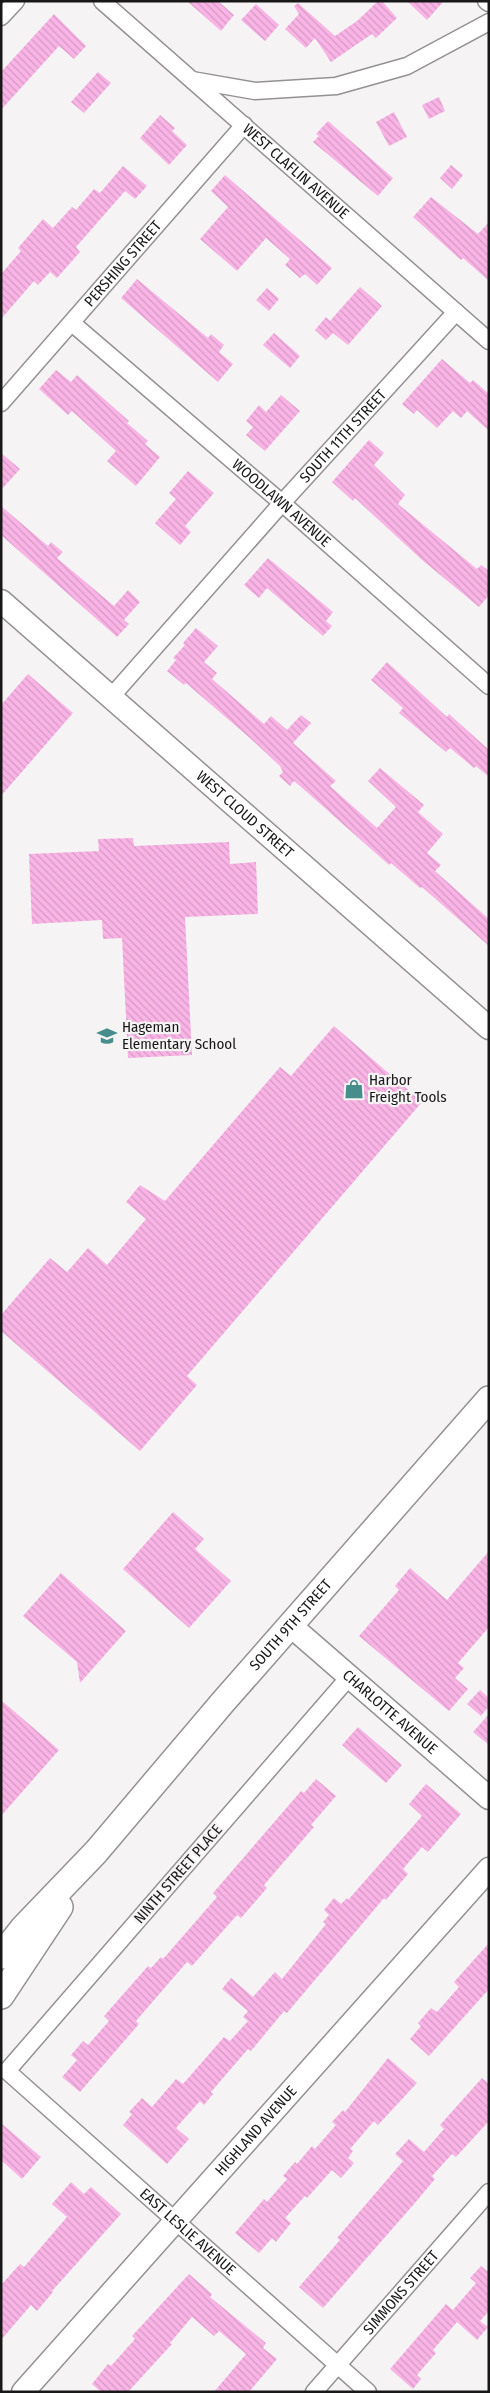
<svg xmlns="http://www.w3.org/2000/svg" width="490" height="2393" font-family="'Fira Sans Condensed',sans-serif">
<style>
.building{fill:url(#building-back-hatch)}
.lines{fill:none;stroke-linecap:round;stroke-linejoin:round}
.street-casing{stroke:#949193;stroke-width:19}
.secondary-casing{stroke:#949193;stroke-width:25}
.primary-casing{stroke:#949193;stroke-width:28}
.street{stroke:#fff;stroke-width:16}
.secondary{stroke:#fff;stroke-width:22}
.primary{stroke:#fff;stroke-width:25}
.labels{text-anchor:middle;stroke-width:4.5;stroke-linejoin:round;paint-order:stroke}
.street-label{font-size:15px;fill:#191819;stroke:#f6f3f5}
.poi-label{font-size:15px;fill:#191819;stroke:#f6f3f5;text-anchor:start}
</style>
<defs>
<pattern id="building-back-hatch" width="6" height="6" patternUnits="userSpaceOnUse" patternTransform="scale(1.25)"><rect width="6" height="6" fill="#f9b4e5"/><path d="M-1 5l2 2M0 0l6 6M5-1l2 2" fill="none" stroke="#d59ac4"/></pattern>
</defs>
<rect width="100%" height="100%" fill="#f6f3f5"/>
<g class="building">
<path d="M187,1H218L234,15L221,31Z"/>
<path d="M378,1H382L397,18L376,38L372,34L331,62L315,38L306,48L285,29L299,14L294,6L298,3L335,36L357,21Z"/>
<path d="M407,1H444L427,20Z"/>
<path d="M256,4L279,25L265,41L241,20Z"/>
<path d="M54,14L86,46L74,59L59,46L1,110V72Z"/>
<path d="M98,72L111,83L84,113L71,102Z"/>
<path d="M439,97L445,111L429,119L422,105Z"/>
<path d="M394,112L407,137L389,146L376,122Z"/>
<path d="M160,115L175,128L172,131L187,145L169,165L140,138Z"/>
<path d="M328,121L393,178L378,196L313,142L319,136L316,134Z"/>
<path d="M451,165L463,175L452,189L440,178Z"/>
<path d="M123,166L147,186L135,199L125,191L76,247L80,252L57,278L50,272L38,285L34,281L1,319V274L21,251L18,248L43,219L53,228L72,207L76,210L94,189L100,193Z"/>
<path d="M225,175L332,268L317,285L305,274L300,278L285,265L290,259L266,238L237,271L200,239L228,207L211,191Z"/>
<path d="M431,197L478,234L489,222V281L463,258L461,260L413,217Z"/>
<path d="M137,279L208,338L211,334L224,345L219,352L233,364L218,382L121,298Z"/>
<path d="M360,287L382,306L348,345L333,333L326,340L315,330L326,317L330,321Z"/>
<path d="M267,288L279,299L269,311L256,300Z"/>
<path d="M274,333L300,356L290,368L263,345Z"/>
<path d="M442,359L470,383L473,380L489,394V431L467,411L461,418L453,411L437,428L417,410L414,414L402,404Z"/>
<path d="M56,370L71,382L77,375L129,421L127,423L148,441L145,444L160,457L136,486L107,461L116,451L72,411L68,415L39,389Z"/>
<path d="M281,395L300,411L265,451L246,435L253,427L246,421L259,405L266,412Z"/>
<path d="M369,440L384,453L374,465L405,495L398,504L477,569L481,565L489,571V595L479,607L421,559L355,498L353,501L332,482Z"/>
<path d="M1,453L20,469L1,490Z"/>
<path d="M188,471L214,493L185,526L191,532L180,545L155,523L176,499L169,493Z"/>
<path d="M1,506L48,546L51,542L63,552L57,558L114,606L128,590L140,602L124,620L129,624L117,637L1,535Z"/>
<path d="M268,558L333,612L326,621L332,626L323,636L267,588L259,598L244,585Z"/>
<path d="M196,628L218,646L204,662L217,673L212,679L264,724L271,716L287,730L301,715L311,723L293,743L336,781L330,786L377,828L396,807L368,781L380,768L424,805L418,812L443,834L427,853L441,865L435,871L489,919V946L422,887L420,888L391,863L389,865L300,786L294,781L290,786L279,776L283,772L280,766L251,739L186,683L184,685L167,671L176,660L173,658L185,645L183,643Z"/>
<path d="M387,662L447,717L449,714L489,750V777L476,766L474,768L450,748L446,752L399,713L403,708L371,680Z"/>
<path d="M28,674L73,713L1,796V705Z"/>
<path d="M133,838L134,846L229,842L230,864L256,862L258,914L185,917L192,1055L128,1058L122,938L103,939L102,920L32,924L29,854L99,851L98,839Z"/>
<path d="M334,1026L422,1102L187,1376L197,1385L140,1451L1,1331V1315L50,1258L67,1272L88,1248L107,1265L146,1219L126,1202L140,1185L165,1201L280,1067L291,1076Z"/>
<path d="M173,1512L204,1539L195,1549L231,1581L189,1628L123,1569Z"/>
<path d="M489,1551V1627L458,1663L464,1668L455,1678L468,1689L449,1711L359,1636L399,1590L395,1586L410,1568L447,1600Z"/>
<path d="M61,1573L126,1631L80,1683L77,1662L23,1616Z"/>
<path d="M480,1690L489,1698V1706L481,1716L467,1704Z"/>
<path d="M1,1700L59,1750L1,1816Z"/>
<path d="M489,1714V1745L473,1732Z"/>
<path d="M358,1727L402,1765L386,1783L342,1745Z"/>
<path d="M316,1779L336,1796L311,1825L314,1827L264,1885L267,1888L241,1918L237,1915L192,1966L187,1962L136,2021L139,2024L80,2092L62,2077L77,2060L71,2055L83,2041L88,2045L109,2021L104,2016L148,1966L151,1968L161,1957L163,1959L217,1897L213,1893L301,1791L304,1793Z"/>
<path d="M426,1784L461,1814L428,1852L422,1847L403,1869L408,1874L386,1900L384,1898L287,2013L284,2011L251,2051L248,2049L211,2092L213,2094L204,2105L200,2101L176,2128L189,2139L167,2164L123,2125L132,2114L129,2112L142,2098L152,2107L176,2079L183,2084L224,2037L230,2041L248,2021L243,2017L248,2011L222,1989L231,1978L253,1997L275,1972L282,1979L326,1924L323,1922L329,1915L324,1910L334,1898L341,1904L347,1898L348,1900L422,1816L409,1804Z"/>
<path d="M489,1943V1989L429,2056L410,2039L421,2026L418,2023L431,2008L437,2012L459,1987L454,1982Z"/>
<path d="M388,2058L417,2083L378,2125L374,2121L350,2149L353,2151L348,2158L354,2163L341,2178L332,2170L307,2198L305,2196L285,2218L291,2223L276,2242L272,2238L259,2253L235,2233L264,2199L267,2202L287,2179L283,2176L295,2162L297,2164L312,2146L315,2149L336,2125L332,2122L343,2110L345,2112Z"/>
<path d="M482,2078L489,2084V2121L456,2157L452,2154L432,2176L435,2179L414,2204L323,2308L299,2287L340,2240L337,2238L403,2161L395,2154L409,2139L424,2152L444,2129L440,2125Z"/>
<path d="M1,2123L41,2157L22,2179L1,2160Z"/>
<path d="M71,2182L84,2194L91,2187L121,2214L52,2291L53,2292L37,2311L31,2305L1,2340V2285L20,2264L24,2267L67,2217L52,2204Z"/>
<path d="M481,2266L487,2271L489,2268V2311L480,2321L488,2327L477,2340L457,2322L433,2350L436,2353L417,2375L421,2379L413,2389L390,2369L446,2304L453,2310L476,2283L470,2278Z"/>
<path d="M189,2274L212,2294L210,2297L266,2343L263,2348L277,2359L249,2392H214L246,2354L219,2331L214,2336L192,2317L170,2343L172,2344L128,2392H101L92,2384L108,2364L111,2366L135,2339L132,2336Z"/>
</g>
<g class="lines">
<defs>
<g id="street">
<path id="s1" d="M102,1L489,341"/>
<path d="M486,1L489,3"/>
<path d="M1,17L16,1"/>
<path d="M192,80L255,91L336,86L407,66L489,22"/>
<path id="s2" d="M72,323L282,503L489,686"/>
<path id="s3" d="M1,403L244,125"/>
<path id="s4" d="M111,697L282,503L456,312"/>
<path id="s5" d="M350,1676L7,2071L368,2392"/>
<path id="s6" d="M314,2392L489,2192"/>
</g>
<g id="secondary">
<path id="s7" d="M1,601L489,1028"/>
<path id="s8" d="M291,1626L489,1798"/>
<path id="s9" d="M23,2392L489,1869"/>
</g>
<g id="primary">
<path id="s10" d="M1,1956L23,1928L96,1852L223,1702L489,1399"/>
<path d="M1,1996L60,1907"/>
</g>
</defs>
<use href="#street" class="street-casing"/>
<use href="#secondary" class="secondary-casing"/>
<use href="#primary" class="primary-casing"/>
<use href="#street" class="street"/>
<use href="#secondary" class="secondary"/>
<use href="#primary" class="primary"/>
</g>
<defs>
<symbol id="school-bare" viewBox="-9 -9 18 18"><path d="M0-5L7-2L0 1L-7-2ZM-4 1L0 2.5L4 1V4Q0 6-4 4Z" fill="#468d8b" stroke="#f6f3f5" stroke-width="2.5" paint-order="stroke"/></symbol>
<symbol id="shop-bare" viewBox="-9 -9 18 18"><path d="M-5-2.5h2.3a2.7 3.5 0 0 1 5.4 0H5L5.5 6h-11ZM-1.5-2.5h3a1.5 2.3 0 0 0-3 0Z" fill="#468d8b" stroke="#f6f3f5" stroke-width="2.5" paint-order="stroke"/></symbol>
</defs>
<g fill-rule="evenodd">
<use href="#school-bare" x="93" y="1022" width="28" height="28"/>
<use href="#shop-bare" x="340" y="1075" width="28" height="28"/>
</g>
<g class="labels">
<g class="street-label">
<text dy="5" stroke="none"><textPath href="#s1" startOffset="258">WEST CLAFLIN AVENUE</textPath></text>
<text dy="5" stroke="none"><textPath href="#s3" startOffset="185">PERSHING STREET</textPath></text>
<text dy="5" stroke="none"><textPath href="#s4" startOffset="349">SOUTH 11TH STREET</textPath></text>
<text dy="5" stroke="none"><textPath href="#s2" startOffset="276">WOODLAWN AVENUE</textPath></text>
<text dy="5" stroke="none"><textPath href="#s7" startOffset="324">WEST CLOUD STREET</textPath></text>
<text dy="5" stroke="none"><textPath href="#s10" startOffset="440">SOUTH 9TH STREET</textPath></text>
<text dy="5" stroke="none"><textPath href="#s8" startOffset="131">CHARLOTTE AVENUE</textPath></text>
<text transform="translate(178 1874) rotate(-49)" y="5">NINTH STREET PLACE</text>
<text dy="5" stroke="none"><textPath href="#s9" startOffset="350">HIGHLAND AVENUE</textPath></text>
<text dy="5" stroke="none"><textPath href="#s5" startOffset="765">EAST LESLIE AVENUE</textPath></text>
<text dy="5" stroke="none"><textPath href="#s6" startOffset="132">SIMMONS STREET</textPath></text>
</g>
<g class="poi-label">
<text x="122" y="1032">Hageman<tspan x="122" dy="17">Elementary School</tspan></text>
<text x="369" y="1085">Harbor<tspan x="369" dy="17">Freight Tools</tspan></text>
</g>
</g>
<rect width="490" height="2393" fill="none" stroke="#191819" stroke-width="5"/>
</svg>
